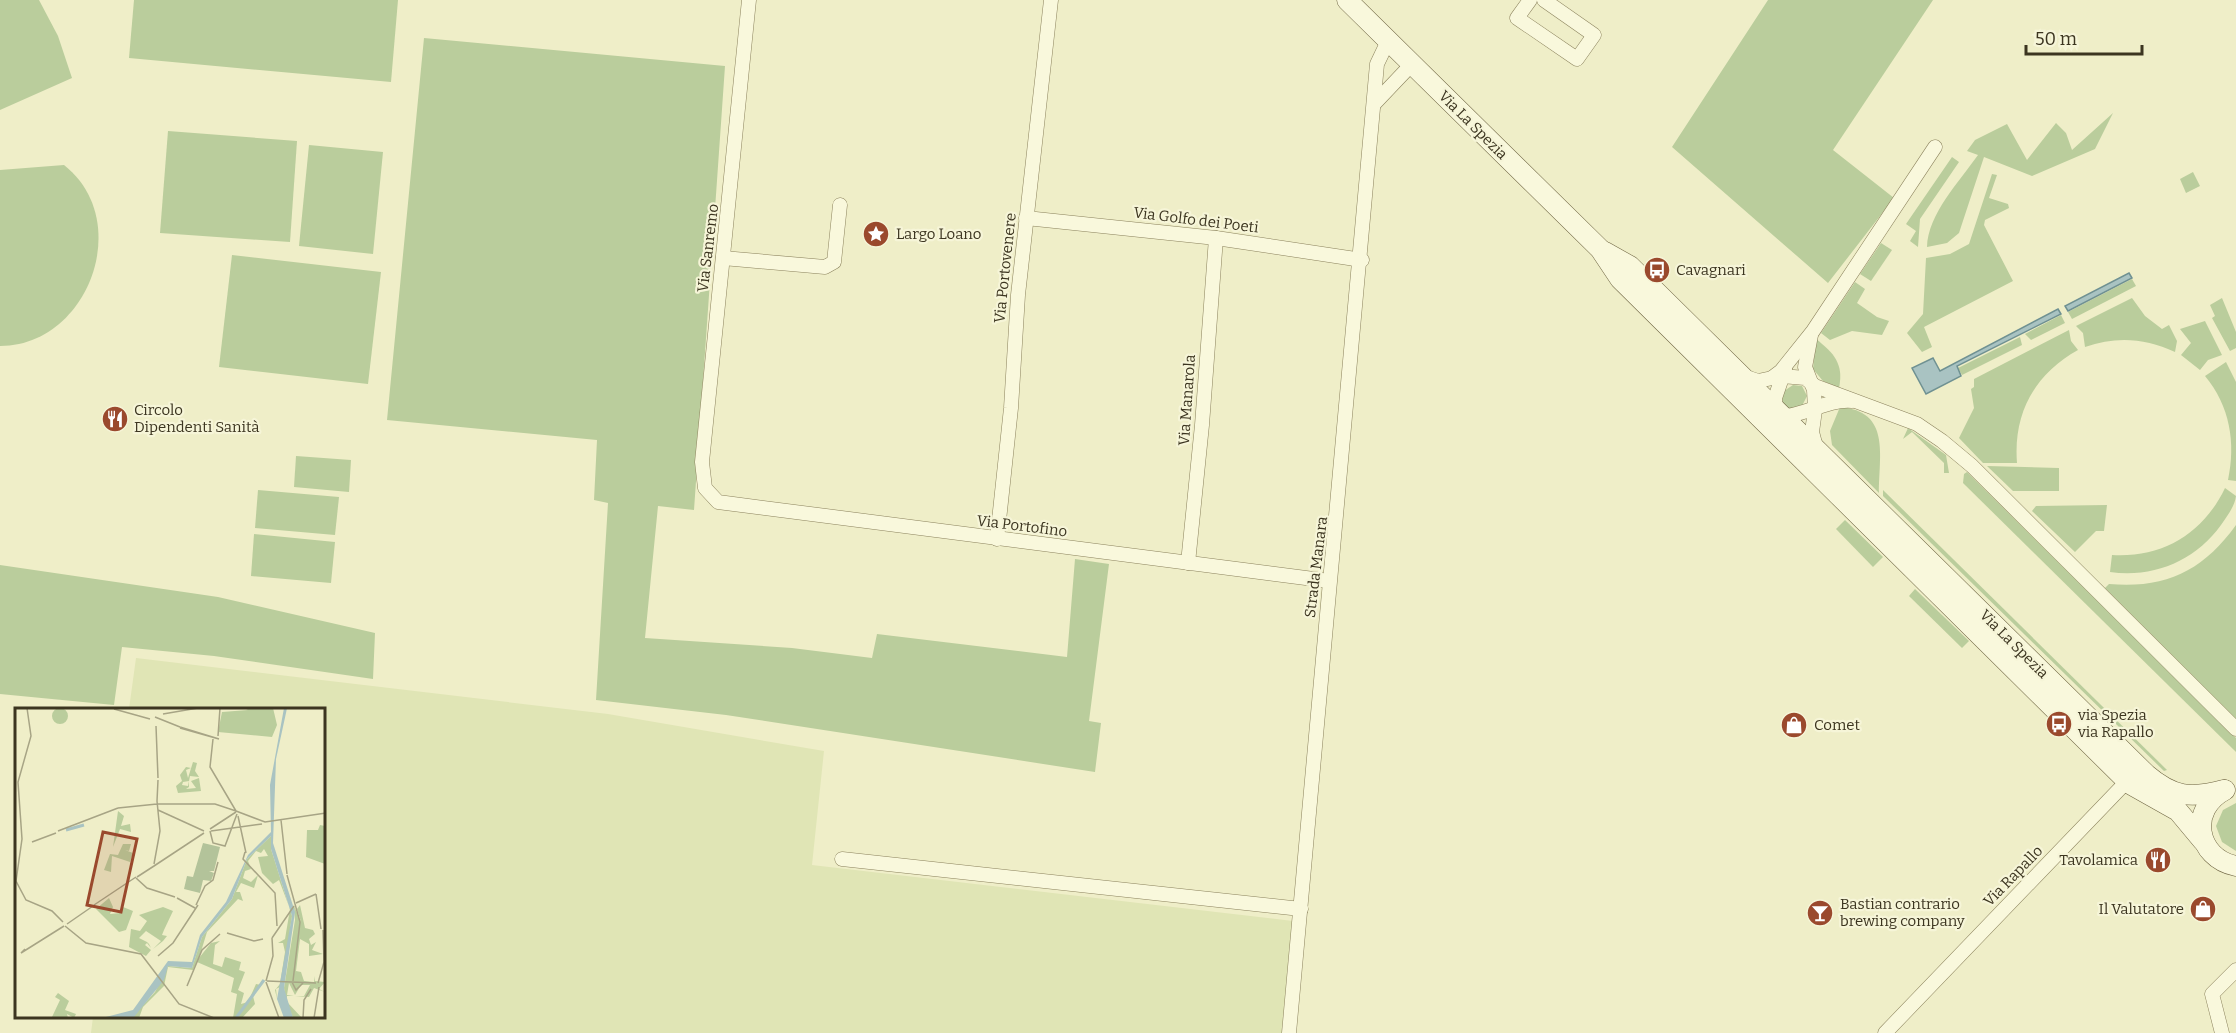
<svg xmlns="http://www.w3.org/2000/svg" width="2236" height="1033" font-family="Bitter,serif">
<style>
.farmland{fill:#e0e5b5}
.green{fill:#bacd9c}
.water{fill:#a9c3c2;stroke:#6f9192;stroke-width:1.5}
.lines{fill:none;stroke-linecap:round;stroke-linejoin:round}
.street-casing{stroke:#8b825d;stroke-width:15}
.secondary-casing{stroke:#6d6340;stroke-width:21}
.street{stroke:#f9f8dc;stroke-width:14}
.secondary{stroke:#f9f8dc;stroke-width:20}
.labels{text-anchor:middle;stroke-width:4.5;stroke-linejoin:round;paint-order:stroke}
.street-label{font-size:15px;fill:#3c3520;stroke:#f6f5d8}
.poi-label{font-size:15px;fill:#3c3520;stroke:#f6f5d8;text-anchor:start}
.inset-river{fill:none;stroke:#a9c3c2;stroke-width:3}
.inset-road{fill:none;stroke:#a7a485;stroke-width:1.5}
.view{fill:#9a492d;fill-opacity:0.15;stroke:#9a492d;stroke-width:3}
.inset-edge{fill:none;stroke:#3c3520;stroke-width:3}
</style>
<rect width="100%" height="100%" fill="#efeec8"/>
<path class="farmland" d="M136,658L608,714L824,751L812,865L1293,921L1283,1033H91L93,1017L324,1016V709H129Z"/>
<g class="green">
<path d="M0,0H39L58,36L72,78L0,110Z"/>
<path d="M134,0H398L391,82L129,58Z"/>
<path d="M1768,0H1933L1833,150L1894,198L1828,283L1672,147Z"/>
<path d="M424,38L725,66L694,510L658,506L645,638L792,648L872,658L877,634L1067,657L1075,559L1109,564L1089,721L1101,723L1095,772L726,715L596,700L608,503L594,500L597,440L387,420Z"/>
<path d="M2113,113L2095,149L2032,176L1984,157L1959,233L1947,243L1927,247C1928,214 1959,182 1978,155L1967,151L1975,140L2007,124L2027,160L2056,123L2066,133L2072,150Z"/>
<path d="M168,131L297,141L290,242L160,233Z"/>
<path d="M309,145L383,152L373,254L299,246Z"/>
<path d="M1952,157L1959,162L1920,219L1918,247L1910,241L1916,231L1906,224Z"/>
<path d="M64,165C135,221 88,346 0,346V170Z"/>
<path d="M2193,172L2200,186L2186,193L2180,179Z"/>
<path d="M1992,174L1997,175L1989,198L2008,204L2009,208L1985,220L1984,225L2013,281L1924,327L1932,347L1922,352L1907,333L1923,314L1926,258L1950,254L1969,244Z"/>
<path d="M1881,243L1892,250L1871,281L1860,274Z"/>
<path d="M232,255L381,272L368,384L219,367Z"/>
<path d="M2132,279L2136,286L2072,319L2068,312Z"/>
<path d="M1855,282L1865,289L1857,303L1877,317L1889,321L1882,335L1852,331L1830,340L1821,333Z"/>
<path d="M2132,298L2145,316L2162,329L2169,325L2177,341L2175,352C2145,338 2116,336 2085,347L2083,333L2076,326Z"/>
<path d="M2222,298L2236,332V348L2230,351L2212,318L2215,316L2210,305Z"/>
<path d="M2061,315L2065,323L2031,340L2025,334Z"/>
<path d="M2205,321L2222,355L2208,360L2200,370L2181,355L2191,343L2180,329Z"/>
<path d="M2069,330L2071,341L2078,350C2035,374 2013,413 2017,463H1983L1959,438L1974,408L1971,389L1974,387V379Z"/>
<path d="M2020,337L2022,345L1962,375L1958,368Z"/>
<path d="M1816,339C1834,353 1844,364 1839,388L1823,381L1813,369Z"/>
<path d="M2226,362L2236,382V481L2228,480C2236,443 2230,406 2205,376Z"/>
<path d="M1793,385L1802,386L1807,396L1802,406L1791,411L1780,403L1784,391Z"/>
<path d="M1840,407C1891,411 1879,455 1879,493L1832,445L1830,431Z"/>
<path d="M1908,428L1946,455L1949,473H1944V463L1912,432L1903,439Z"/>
<path d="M296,456L351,460L349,492L294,487Z"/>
<path d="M1987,466L2059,468V491H2013Z"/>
<path d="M1967,472L2236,738V752L1963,483L1964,474Z"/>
<path d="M2225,488L2236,496C2235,506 2227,516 2221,525C2195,561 2154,578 2110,572L2112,555C2162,558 2203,534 2225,488Z"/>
<path d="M258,490L339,497L335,535L255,528Z"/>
<path d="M1883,490L2167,770L2164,771L1883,496Z"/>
<path d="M2107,505L2104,531H2096L2075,552L2032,511L2036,506Z"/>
<path d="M1845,520L1883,557L1873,567L1836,529Z"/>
<path d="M2236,525V719L2105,588L2109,584C2165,589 2203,571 2236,525Z"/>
<path d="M254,534L335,542L331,583L251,576Z"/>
<path d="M0,565L218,597L375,633L373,679L214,656L122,647L114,705L0,694Z"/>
<path d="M1915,589L1969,641L1962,648L1909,596Z"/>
<path d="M2236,803V851L2222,842L2216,826L2223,810Z"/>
</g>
<g class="water">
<path d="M2129,273L2132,278L2068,311L2065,306Z"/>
<path d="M2058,309L2061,314L1957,366L1961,376L1926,394L1912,368L1933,358L1940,371Z"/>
</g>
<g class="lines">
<defs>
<g id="street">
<path d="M749,0L702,462L705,488L718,502L1329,581"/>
<path d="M1530,0L1517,18L1577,59L1594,35L1544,0"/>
<path d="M1374,104L1412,64"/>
<path d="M1026,218L1216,238L1362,260"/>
<path d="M723,258L825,267L834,262L840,205"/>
<path d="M1811,335L1805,367L1814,390L1815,410L1812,432L1816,447"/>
<path d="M1743,376L1758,381L1782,376L1805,378L1815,386L1917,424L1942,441L1972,466L2236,729"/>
<path d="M1773,377L1781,371L1813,331L1935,147"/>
<path d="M1776,414L1775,398L1785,369"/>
<path d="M1779,417C1805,416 1826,399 1852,401"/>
<path d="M997,539L1011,408L1018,295L1051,0"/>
<path d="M1188,563L1202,425L1216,238"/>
<path d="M842,859L1301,909"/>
<path d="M1289,1033C1320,710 1350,387 1377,64L1388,41"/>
<path d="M1885,1033L2133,775"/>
<path d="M2222,1033L2212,994L2236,970"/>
</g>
<g id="secondary">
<path d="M1347,0L1600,249L1620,279L2130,784L2178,811L2203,841"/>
<path d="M1605,252L1630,266L2146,774C2173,797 2190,799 2224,790"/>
<path d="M2225,790C2188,809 2196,858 2236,866"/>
</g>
</defs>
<use href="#street" class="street-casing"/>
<use href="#secondary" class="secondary-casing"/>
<use href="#street" class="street"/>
<use href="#secondary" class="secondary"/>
</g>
<defs>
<symbol id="sight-disc" viewBox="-11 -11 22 22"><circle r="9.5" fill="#9a492d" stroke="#f6f5d8"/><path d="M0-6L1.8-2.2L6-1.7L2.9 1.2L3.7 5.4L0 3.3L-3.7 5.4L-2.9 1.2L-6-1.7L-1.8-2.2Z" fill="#fff"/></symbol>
<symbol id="bus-disc" viewBox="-11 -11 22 22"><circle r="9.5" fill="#9a492d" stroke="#f6f5d8"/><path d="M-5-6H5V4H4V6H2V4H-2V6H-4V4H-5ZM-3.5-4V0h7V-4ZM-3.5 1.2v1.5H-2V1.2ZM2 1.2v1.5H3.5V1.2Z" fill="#fff"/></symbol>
<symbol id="restaurant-disc" viewBox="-11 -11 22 22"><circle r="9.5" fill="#9a492d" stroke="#f6f5d8"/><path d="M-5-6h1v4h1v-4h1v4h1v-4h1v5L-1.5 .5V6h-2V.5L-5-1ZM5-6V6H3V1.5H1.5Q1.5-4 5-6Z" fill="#fff"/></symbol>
<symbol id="shop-disc" viewBox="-11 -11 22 22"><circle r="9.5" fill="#9a492d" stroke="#f6f5d8"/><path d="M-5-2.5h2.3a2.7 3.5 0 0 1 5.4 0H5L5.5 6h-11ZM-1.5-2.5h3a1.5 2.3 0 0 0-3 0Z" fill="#fff"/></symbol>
<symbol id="bar-disc" viewBox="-11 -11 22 22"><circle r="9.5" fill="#9a492d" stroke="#f6f5d8"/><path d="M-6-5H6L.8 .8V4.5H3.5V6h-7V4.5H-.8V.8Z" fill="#fff"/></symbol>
</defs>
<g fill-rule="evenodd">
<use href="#sight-disc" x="861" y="219" width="30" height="30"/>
<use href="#bus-disc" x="1642" y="255" width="30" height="30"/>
<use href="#restaurant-disc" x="100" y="404" width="30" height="30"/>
<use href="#bus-disc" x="2044" y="709" width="30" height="30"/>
<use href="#shop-disc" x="1779" y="710" width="30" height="30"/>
<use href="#restaurant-disc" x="2143" y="845" width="30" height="30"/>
<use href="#shop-disc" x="2188" y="894" width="30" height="30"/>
<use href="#bar-disc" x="1805" y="898" width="30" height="30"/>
</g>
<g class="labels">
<g class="street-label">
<text transform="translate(1473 125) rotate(45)" y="5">Via La Spezia</text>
<text transform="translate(1196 220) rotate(7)" y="5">Via Golfo dei Poeti</text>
<text transform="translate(708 248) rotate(-83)" y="5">Via Sanremo</text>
<text transform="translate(1005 268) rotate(-84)" y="5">Via Portovenere</text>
<text transform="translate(1187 400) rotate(-86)" y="5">Via Manarola</text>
<text transform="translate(1022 526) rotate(7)" y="5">Via Portofino</text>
<text transform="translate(1316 567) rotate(-83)" y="5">Strada Manara</text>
<text transform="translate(2014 644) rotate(45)" y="5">Via La Spezia</text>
<text transform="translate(2013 876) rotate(-46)" y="5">Via Rapallo</text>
</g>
<g class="poi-label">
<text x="896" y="239">Largo Loano</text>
<text x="1676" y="275">Cavagnari</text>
<text x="134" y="415">Circolo<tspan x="134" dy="17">Dipendenti Sanità</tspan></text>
<text x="2078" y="720">via Spezia<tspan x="2078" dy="17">via Rapallo</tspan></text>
<text x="1814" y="730">Comet</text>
<text x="2138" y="865" text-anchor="end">Tavolamica</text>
<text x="1840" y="909">Bastian contrario<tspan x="1840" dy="17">brewing company</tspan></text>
<text x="2184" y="914" text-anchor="end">Il Valutatore</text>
</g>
</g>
<g transform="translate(15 708)">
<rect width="310" height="310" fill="#efeec8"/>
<path d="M229,0H258L262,17L257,29L203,24L207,4L233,2ZM37 8a8 8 0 1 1 16 0a8 8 0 1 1-16 0ZM178,54L182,55L180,63L184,69L175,68L174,73L168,74L167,77L173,78L174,73V79L171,81L181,80L176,73L184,70L186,83L163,85L161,78L167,73L165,67L171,59L176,60L171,62L173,70ZM103,103L109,108L106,118L115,116L116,124L105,121L98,139ZM305,117L310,118V156L291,149L292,122H303ZM256,128V141L277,208L268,269L265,279L261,281L262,291L260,282L265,276L270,244L268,235H263L270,231L275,201L264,172L258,176L247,165L243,149L253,148L249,141L246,145L241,143L233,153L236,161L230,163L228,170L236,174L243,167L239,180L226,175L221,184H225L228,193L223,191L192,224L184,250L196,235L205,233L200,237L198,256L207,259L210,249L226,254L224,262L230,264L223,282L229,285L226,296L233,294L241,276L246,277V273L250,272L238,288L240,296L227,310H218L222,286L216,284L219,270L182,254L178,262L153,259L149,278L128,299L124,310H116L140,284L153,258L177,260L187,229L217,191L232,151ZM108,136H116L114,143L110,142L118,145L115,154L97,148L96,164L89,162L95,146L103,147ZM94,190L98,199L95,206L105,205L108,199L118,203L111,222L104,224L81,201ZM285,197L290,220L298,222L300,226L294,231L296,237L301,234L297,242L308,246L294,248V236L285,231L281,263L286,264L289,273L299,274L300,268V273L310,274L304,281L310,284L299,280L294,289L280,288H289L295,277H286L280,287L274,275L272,287L279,288H272V294L287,310H278L271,293L269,280L280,212L279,198L286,214L282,201ZM148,199L158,203L149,222L147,227L152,228L148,233L138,241L146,233L131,223L124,230L132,234L134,236L136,240L132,235L130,237L136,242L131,248L114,239L116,221L125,223L132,213L124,207ZM43,285L54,293L50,302L61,306L59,310L52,306L53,310L37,309L45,292L40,289Z" fill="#bacd9c"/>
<path d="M188,135L205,139L199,163H194L199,165L196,173L188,172L185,185L169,181L172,168L178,169Z" fill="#b3c39a"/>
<path d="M269,0H272L271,5L261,51L258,135L280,204L269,280L278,310H269L262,291L277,208L256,141V128L232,151L217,191L187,229L177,260L153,258L149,272L119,309L87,310L118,302L153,253L177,254L185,227L211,194L233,147L256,124L255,77Z" fill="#a9c3c2"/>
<path class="inset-river" d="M51,122L69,117M221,310L249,272"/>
<path class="inset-road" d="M12,0L16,28L3,74L7,131L1,173L11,192L37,203L48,214M99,1L135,11M148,6L183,0M140,9L165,19M141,18L143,70M165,20L204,31L165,19M203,28L205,0M198,31L195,59L221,103M142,93L143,72M143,96H200L221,103M103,100L142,96M143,102L189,123M221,103L250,114L311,105M223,108L231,145M266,112L272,166M195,121L221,104M43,123L103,100M195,123L198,135L210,138L222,106M196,123L247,116M17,134L41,125M230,144L228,151L260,185L262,218M139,156L145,123L142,93M139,158L189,125M272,167L285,214L278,273M122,169L139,158M121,170L132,180L160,189M301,186L306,221M162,190L180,200M281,195L301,186M79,197L121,169M181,197L190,178L198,172L203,154M52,216L78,198M50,218L71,235L126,246L164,296L199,310M212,225L239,233L248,231M257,230L279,198M10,241L6,245L49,218M143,248L158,235L183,197M251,273L258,248L257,230M252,273L301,275M251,274L264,310M277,274L281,282L288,275M303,275L309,254L308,222M172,278L187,242L205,226M288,310L289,292L296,281M299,310L304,279"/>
<path class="view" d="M88,124L122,131L106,204L72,197Z"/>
<rect width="310" height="310" class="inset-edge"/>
</g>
<path d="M2026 45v9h116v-9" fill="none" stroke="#3c3520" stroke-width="3"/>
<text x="2035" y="45" font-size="18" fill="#3c3520" stroke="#f6f5d8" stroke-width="4.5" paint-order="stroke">50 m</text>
</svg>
